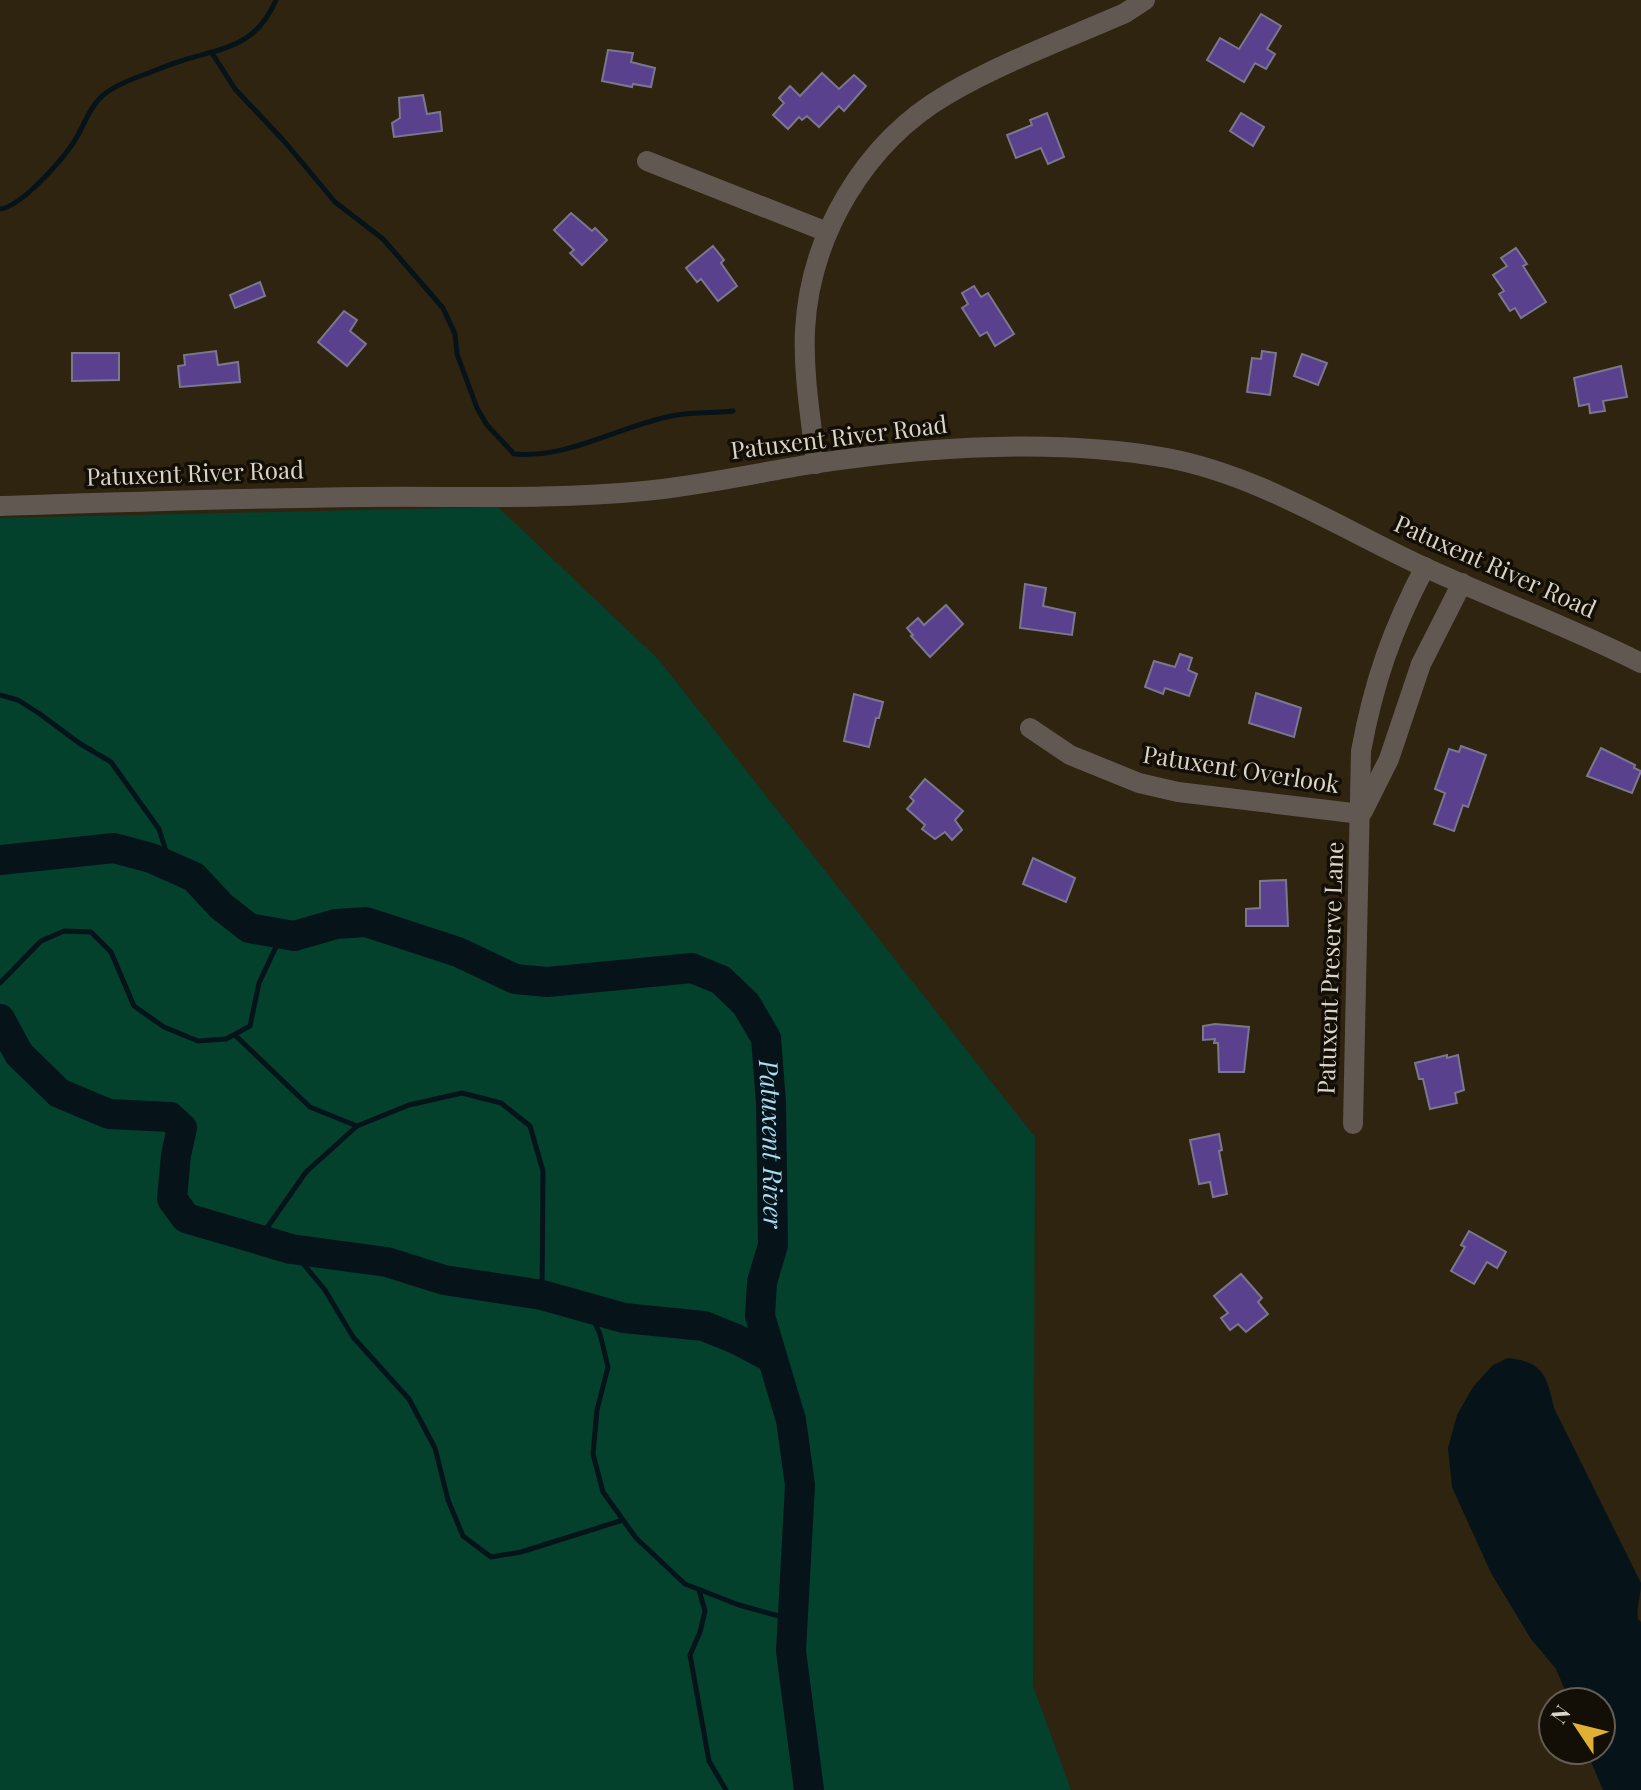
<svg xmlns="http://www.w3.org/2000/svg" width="1641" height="1790" font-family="'Playfair Display',serif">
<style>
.green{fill:#04412d}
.water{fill:#06141a}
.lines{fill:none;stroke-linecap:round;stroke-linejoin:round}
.stream{stroke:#06141a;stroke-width:5}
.river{stroke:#06141a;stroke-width:30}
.building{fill:#5a418e;stroke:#7c768e;stroke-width:2}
.minor{stroke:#625852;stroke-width:20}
.labels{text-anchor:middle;stroke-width:7;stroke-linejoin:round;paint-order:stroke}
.street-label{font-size:24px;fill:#dbd4c8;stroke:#130e06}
.water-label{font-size:26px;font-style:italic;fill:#abddf4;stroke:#130e06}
</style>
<rect width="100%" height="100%" fill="#2e2410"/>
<path class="green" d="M498,507L659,660L1035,1137L1033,1686L1071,1790H0V518Z"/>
<path class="water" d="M1508,1358C1544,1362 1547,1377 1554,1408L1641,1583C1641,1596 1636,1607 1638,1619L1641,1622V1790H1603L1586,1750H1601V1702H1570L1556,1669L1531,1639L1491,1573L1452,1487L1448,1448L1457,1415L1473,1387L1493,1365Z"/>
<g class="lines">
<g class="stream">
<path d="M212,53L235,89L284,141L335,202L383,239L443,308L455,334L457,354L477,408L487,425L514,454C571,459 622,424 677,415C695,412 714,413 733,411"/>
<path d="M0,209C23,206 67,155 78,135C85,122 90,108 100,98C111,87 129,80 143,75C157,70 170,64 184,60C227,47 256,46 276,0"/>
<path d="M0,695L18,700L40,714L79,743L111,762L159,829L171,867"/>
<path d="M0,983L41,941L64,931L91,932L111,952L134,1006L164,1027L198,1041L226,1039L250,1026L259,983L282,934"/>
<path d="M235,1035L310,1107L357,1126"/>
<path d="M262,1235L306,1172L357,1126L409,1105L462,1093L501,1103L530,1126L543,1171L542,1295"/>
<path d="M291,1249L325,1290L353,1337L409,1399L435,1448L448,1500L463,1536L491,1557L521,1552L623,1520"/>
<path d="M588,1308L600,1334L608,1367L597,1410L593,1454L603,1492L636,1538L685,1584L739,1605L793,1620"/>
<path d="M699,1590L705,1611L700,1632L690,1655L709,1761L726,1790"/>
</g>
<g class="river">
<path id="s1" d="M0,860L114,848L151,858L194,877L221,906L249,928L294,936L336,924L366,922L458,952L515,979L547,982L692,968L721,980L746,1004L766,1038L771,1103L773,1245L762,1282L760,1316L791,1420L800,1485L791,1651L809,1790"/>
<path d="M0,1019L19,1054L59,1093L109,1114L170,1117L182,1128L176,1155L172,1199L186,1218L291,1249L387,1262L444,1280L542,1295L624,1318L704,1326L736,1339L772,1358"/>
</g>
</g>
<g class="building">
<path d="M1261,14L1281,26L1267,49L1275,54L1266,69L1255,63L1244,82L1207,60L1220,38L1239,49Z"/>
<path d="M608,50L633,53L631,62L655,68L651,87L633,84L632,87L602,81Z"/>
<path d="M822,73L839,89L854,75L866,86L844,111L839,106L819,127L807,116L802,120L799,117L788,129L773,115L784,103L779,98L790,86L800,96Z"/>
<path d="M423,95L427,114L440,112L442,131L394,137L392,123L400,118L399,98Z"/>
<path d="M1047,113L1064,157L1048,164L1041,148L1016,158L1007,135L1032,125L1030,120Z"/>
<path d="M1241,113L1264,127L1253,146L1230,131Z"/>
<path d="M571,213L592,231L595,228L607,240L582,265L570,253L574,250L554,230Z"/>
<path d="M713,246L724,260L721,263L737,286L718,301L701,279L697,282L686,268Z"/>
<path d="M1516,248L1527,264L1523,266L1546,302L1521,318L1515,308L1510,311L1499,294L1504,291L1493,275L1507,266L1501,258Z"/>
<path d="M260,282L265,296L235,308L230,295Z"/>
<path d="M974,286L981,297L988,293L1014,334L995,346L987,332L980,336L962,308L968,304L962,293Z"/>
<path d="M344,311L357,320L350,331L366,344L347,366L318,342Z"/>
<path d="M216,351L218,365L238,362L240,382L180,387L178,366L185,365L184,355Z"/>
<path d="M1262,351L1276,353L1270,395L1247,392L1252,358L1261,359Z"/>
<path d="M72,353H119V380L72,381Z"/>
<path d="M1302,354L1327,363L1318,385L1294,376Z"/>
<path d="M1621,366L1627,397L1603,401L1605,411L1590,413L1589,404L1579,406L1574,378Z"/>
<path d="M1025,584L1046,588L1043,606L1075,613L1072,635L1020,628Z"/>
<path d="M946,605L963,624L930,657L911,636L913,635L907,628L918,618L924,625Z"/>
<path d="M1180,654L1192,658L1188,670L1197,674L1189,696L1165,688L1163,694L1145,687L1154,661L1175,667Z"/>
<path d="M1256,693L1301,708L1294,737L1249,723Z"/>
<path d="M854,694L883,702L879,718H876L869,747L844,741Z"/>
<path d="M1461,746L1486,755L1468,807L1463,805L1454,831L1434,824L1445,793L1435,789L1449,749L1459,752Z"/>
<path d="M1601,748L1635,765L1634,768L1641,771L1632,793L1587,776Z"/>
<path d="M925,779L963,811L955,820L962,830L952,840L945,832L935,839L922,829L925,825L907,809L914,801L910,797Z"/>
<path d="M1033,858L1075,878L1066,902L1023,884Z"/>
<path d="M1286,880L1288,926H1246V909L1260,908V881Z"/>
<path d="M1215,1024L1249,1027L1244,1072H1219L1218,1043H1214L1215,1039L1203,1040V1026Z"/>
<path d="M1447,1055V1058L1458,1055L1464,1090L1455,1093L1457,1103L1430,1109L1423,1079H1419L1415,1063Z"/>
<path d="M1219,1134L1222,1150L1219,1151L1227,1194L1213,1197L1210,1182L1199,1184L1190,1140Z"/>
<path d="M1469,1231L1506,1252L1497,1268L1487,1262L1474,1284L1451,1271L1465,1247L1461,1245Z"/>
<path d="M1241,1274L1262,1298L1258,1302L1268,1314L1246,1332L1238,1324L1230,1330L1221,1318L1228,1313L1214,1296Z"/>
</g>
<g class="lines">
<g class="minor">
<path d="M647,161L827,232"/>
<path d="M816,464C811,419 803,375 805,330C810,235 865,142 948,94C1003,62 1066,39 1125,13L1145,0"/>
<path d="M0,506C122,502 243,498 365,497C457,496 552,500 644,491C700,486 756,473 812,464C925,447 1054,438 1167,458C1258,475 1340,528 1424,567C1496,600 1570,627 1641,663"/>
<path d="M1030,728L1070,755L1139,783L1178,792L1361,814"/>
<path d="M1363,811L1389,759L1421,664L1462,583"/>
<path d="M1353,1124L1361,751C1374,681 1392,630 1425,567"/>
</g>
</g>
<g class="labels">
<g class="street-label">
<text transform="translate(839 438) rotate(-7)" y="8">Patuxent River Road</text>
<text transform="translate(195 474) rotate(-2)" y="8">Patuxent River Road</text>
<text transform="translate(1495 567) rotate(24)" y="8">Patuxent River Road</text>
<text transform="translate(1241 770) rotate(9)" y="8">Patuxent Overlook</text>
<text transform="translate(1331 968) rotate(-88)" y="8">Patuxent Preserve Lane</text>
</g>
<g class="water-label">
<text dy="9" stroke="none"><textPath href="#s1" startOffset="944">Patuxent River</textPath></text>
</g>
</g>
<g transform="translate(1577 1726) rotate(305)"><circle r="38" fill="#130e06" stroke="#635d54" stroke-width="2"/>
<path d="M0-6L14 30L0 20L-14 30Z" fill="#dfb034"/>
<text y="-12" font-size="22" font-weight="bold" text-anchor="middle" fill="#dbd4c8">N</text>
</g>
</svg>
